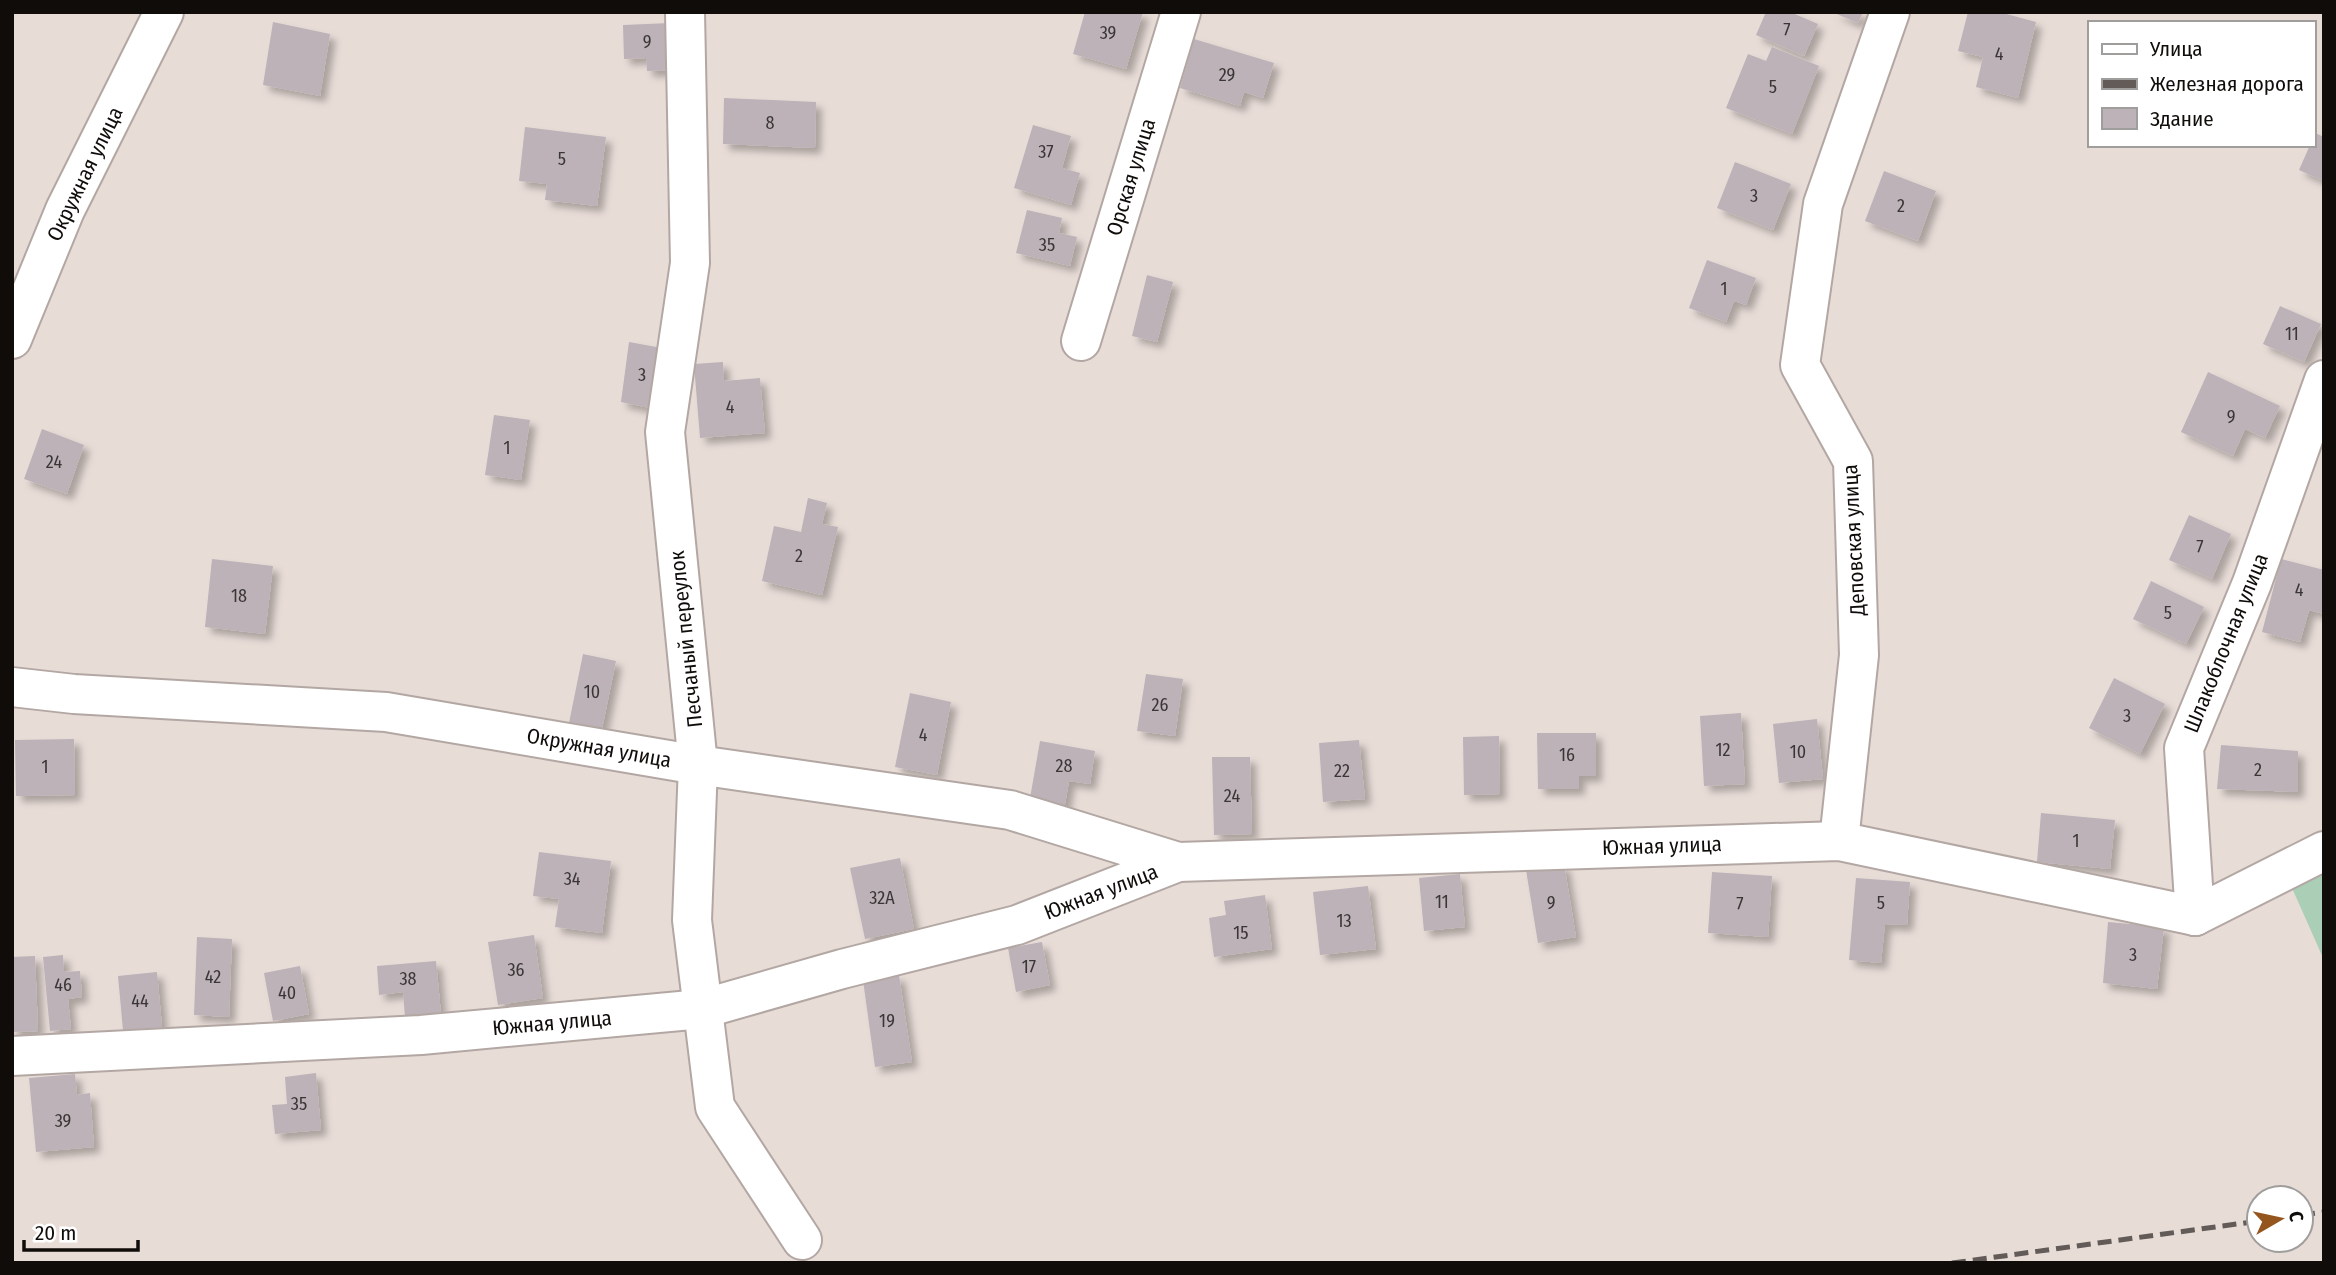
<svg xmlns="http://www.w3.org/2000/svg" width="2336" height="1275" font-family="'Fira Sans Condensed',sans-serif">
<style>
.green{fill:#aaceb6}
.building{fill:#bcb2b8;filter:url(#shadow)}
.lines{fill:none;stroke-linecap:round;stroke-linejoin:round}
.minor-casing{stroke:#b3a7a3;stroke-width:42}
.minor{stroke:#fff;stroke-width:38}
.rail{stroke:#625b57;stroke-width:5;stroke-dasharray:14 7;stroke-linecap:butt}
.labels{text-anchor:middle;stroke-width:7;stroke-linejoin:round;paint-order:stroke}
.number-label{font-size:18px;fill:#3b3636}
.street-label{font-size:21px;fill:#100c0a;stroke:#fff}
</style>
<defs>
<filter id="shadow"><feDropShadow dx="6" dy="6" stdDeviation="3.5" flood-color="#0004"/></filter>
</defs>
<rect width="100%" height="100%" fill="#e8dcd7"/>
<path class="green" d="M2324,854V960L2280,861Z"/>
<g class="building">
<path d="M1085,12H1143L1126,69L1073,54Z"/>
<path d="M1766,12H1790L1818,24L1804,56L1756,35Z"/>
<path d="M1832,12H1863L1858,23Z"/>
<path d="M1968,12H1999L2036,22L2018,98L1976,87L1983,57L1958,51Z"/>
<path d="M273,22L330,34L320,96L263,85Z"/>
<path d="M670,23L673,70L647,71L646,58L624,59L623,25Z"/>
<path d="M1194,39L1274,63L1263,98L1244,92L1240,106L1180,88Z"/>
<path d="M1772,47L1819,66L1792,134L1726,108L1748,54L1766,61Z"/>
<path d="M724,98L816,102L815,148L723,144Z"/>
<path d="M1033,125L1071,136L1062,168L1080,173L1071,205L1014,188Z"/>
<path d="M525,127L606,137L597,206L545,200L547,184L519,181Z"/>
<path d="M2315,133L2324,137V181L2299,170L2310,145H2313Z"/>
<path d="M1735,162L1791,184L1773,230L1717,208Z"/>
<path d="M1884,171L1936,191L1918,241L1865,221Z"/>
<path d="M1027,210L1062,218L1059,233L1077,237L1070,266L1016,253Z"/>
<path d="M1707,260L1756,278L1746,305L1734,301L1726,322L1689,308Z"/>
<path d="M1147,275L1173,282L1157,342L1132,336Z"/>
<path d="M2280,306L2321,324L2304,362L2263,344Z"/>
<path d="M629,342L662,348L655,409L621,402Z"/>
<path d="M723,362L724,381L760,378L765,433L700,438L694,364Z"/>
<path d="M2208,372L2280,406L2265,438L2245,429L2233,456L2181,432Z"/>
<path d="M494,415L530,420L521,480L485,475Z"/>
<path d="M42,429L84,445L67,494L24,479Z"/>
<path d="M808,498L827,503L822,524L838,527L822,595L762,581L774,526L801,532Z"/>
<path d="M2189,515L2231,534L2212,579L2169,560Z"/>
<path d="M212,559L273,566L265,634L205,627Z"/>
<path d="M2281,559L2324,570V614L2309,610L2300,642L2262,632Z"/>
<path d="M2151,581L2204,607L2186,644L2133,619Z"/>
<path d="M583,654L616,661L602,729L569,723Z"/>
<path d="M1146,674L1183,679L1175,736L1137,731Z"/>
<path d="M2114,678L2165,704L2140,754L2089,728Z"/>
<path d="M910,693L951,702L937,775L895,767Z"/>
<path d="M1741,713L1745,784L1704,786L1700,716Z"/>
<path d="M1817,719L1823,779L1779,783L1773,724Z"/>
<path d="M1537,733H1596V776H1579V789H1538Z"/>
<path d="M1499,736L1500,794L1464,795L1463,737Z"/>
<path d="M74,739L75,795L16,796L15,740Z"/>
<path d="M1359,740L1365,799L1323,802L1319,743Z"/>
<path d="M1040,741L1095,751L1090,784L1069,781L1064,810L1029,804Z"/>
<path d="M2221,745L2298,751V792L2217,789Z"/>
<path d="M1212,757H1250L1252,834L1214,835Z"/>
<path d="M2041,813L2115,820L2110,869L2037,862Z"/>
<path d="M539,852L611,861L602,933L555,927L559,899L533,896Z"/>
<path d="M900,858L914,929L865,939L850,868Z"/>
<path d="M1564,864L1576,937L1538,943L1526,870Z"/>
<path d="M1712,872L1772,876L1768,937L1708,933Z"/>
<path d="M1460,874L1465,927L1424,931L1419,878Z"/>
<path d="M1856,878L1910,882L1907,925L1885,924L1881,963L1849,960Z"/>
<path d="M1368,886L1376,949L1320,955L1313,892Z"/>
<path d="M1265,895L1272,949L1214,957L1209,918L1226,915L1224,901Z"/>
<path d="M2108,922L2164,927L2157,989L2103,983Z"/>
<path d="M534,935L543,998L498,1005L488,942Z"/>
<path d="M197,937L232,939L229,1017L194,1015Z"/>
<path d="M1042,942L1050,985L1016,992L1008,948Z"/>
<path d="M63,955L64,972L80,971L82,997L68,999L71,1029L50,1031L43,957Z"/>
<path d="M35,956L38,1031L12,1032V957Z"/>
<path d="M436,961L441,1014L405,1017L403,992L379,995L377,966Z"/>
<path d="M300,966L309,1014L273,1021L264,973Z"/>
<path d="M157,972L162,1027L123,1030L118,976Z"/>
<path d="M899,975L912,1062L875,1067L863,980Z"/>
<path d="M316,1073L321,1130L275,1134L272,1105L287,1104L285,1077Z"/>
<path d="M75,1074L77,1095L90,1093L94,1147L36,1152L29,1078Z"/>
</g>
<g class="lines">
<defs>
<g id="minor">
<path d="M685,12L690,263L665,432L698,765L692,920L715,1107L802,1240"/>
<path d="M12,339L65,210L164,12"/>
<path d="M1081,341L1181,12"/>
<path d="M12,687L74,694L386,712L698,765L1010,810L1178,862"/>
<path d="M1839,841L1859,655L1853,461L1800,365L1823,204L1890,12"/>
<path d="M2195,916L2184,748L2252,583L2324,380"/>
<path d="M2195,916L2324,851"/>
<path d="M12,1056L421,1035L702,1009L842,969L1017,925L1178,862L1839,841L2195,916"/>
</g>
</defs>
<use href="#minor" class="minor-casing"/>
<use href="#minor" class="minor"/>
<g class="rail">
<path d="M2301,1215L2324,1212"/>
<path d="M1952,1263L2259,1221"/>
</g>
</g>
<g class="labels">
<g class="number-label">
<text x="1787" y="36">7</text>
<text x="1108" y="39">39</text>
<text x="647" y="48">9</text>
<text x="1999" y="60">4</text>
<text x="1227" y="81">29</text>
<text x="1773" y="93">5</text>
<text x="770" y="129">8</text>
<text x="1046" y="158">37</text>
<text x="562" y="165">5</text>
<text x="1754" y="202">3</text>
<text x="1901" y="212">2</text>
<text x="1047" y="251">35</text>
<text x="1724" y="295">1</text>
<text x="2292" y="340">11</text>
<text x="642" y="381">3</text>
<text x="730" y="413">4</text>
<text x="2231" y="423">9</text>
<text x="507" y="454">1</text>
<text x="54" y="468">24</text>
<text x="2200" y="553">7</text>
<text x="799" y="562">2</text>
<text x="2299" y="596">4</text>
<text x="239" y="602">18</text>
<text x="2168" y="619">5</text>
<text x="592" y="698">10</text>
<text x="1160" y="711">26</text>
<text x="2127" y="722">3</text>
<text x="923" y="741">4</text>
<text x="1723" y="756">12</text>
<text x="1798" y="758">10</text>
<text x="1567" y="761">16</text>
<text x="1064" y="772">28</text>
<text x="45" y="773">1</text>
<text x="2258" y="776">2</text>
<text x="1342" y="777">22</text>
<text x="1232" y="802">24</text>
<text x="2076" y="847">1</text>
<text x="572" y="885">34</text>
<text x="882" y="904">32А</text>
<text x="1442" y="908">11</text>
<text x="1551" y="909">9</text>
<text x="1881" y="909">5</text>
<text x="1740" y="910">7</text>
<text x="1344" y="927">13</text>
<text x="1241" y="939">15</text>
<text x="2133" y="961">3</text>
<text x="1029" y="973">17</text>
<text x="516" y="976">36</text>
<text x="213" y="983">42</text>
<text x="408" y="985">38</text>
<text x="63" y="991">46</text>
<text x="287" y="999">40</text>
<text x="140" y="1007">44</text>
<text x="887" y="1027">19</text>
<text x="299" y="1110">35</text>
<text x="63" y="1127">39</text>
</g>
<g class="street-label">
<text transform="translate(85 174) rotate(-64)" y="7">Окружная улица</text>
<text transform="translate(1131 177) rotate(-73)" y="7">Орская улица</text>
<text transform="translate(1854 540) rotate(-93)" y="7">Деповская улица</text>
<text transform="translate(686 639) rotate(-96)" y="7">Песчаный переулок</text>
<text transform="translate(2226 643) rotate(-68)" y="7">Шлакоблочная улица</text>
<text transform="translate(599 748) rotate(10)" y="7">Окружная улица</text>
<text transform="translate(1662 846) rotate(-2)" y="7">Южная улица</text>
<text transform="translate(1101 892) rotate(-21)" y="7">Южная улица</text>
<text transform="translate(552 1023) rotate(-5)" y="7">Южная улица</text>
</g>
</g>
<rect width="2336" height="1275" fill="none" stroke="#100c0a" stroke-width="28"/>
<rect x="2088" y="21" width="228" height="126" fill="#ffffff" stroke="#9f9e9d" stroke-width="2"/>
<rect x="2102" y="44" width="35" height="10" fill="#ffffff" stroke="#9f9e9d" stroke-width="2"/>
<text x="2150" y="56" font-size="21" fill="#100c0a">Улица</text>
<rect x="2102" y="79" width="35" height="10" fill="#625b57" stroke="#9f9e9d" stroke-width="2"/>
<text x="2150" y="91" font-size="21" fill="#100c0a">Железная дорога</text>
<rect x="2102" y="108" width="35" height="21" fill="#bcb2b8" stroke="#9f9e9d" stroke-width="2"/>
<text x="2150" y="126" font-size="21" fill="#100c0a">Здание</text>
<g transform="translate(2280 1219) rotate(81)"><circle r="33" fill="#ffffff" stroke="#9f9e9d" stroke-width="2"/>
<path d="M0-5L12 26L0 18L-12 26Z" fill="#95561e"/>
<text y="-10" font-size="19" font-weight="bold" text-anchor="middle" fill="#100c0a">С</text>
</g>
<path d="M24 1240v10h114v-10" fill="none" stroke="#100c0a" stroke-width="3.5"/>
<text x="35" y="1240" font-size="21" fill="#100c0a" stroke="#ffffff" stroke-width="5" paint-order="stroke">20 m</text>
</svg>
